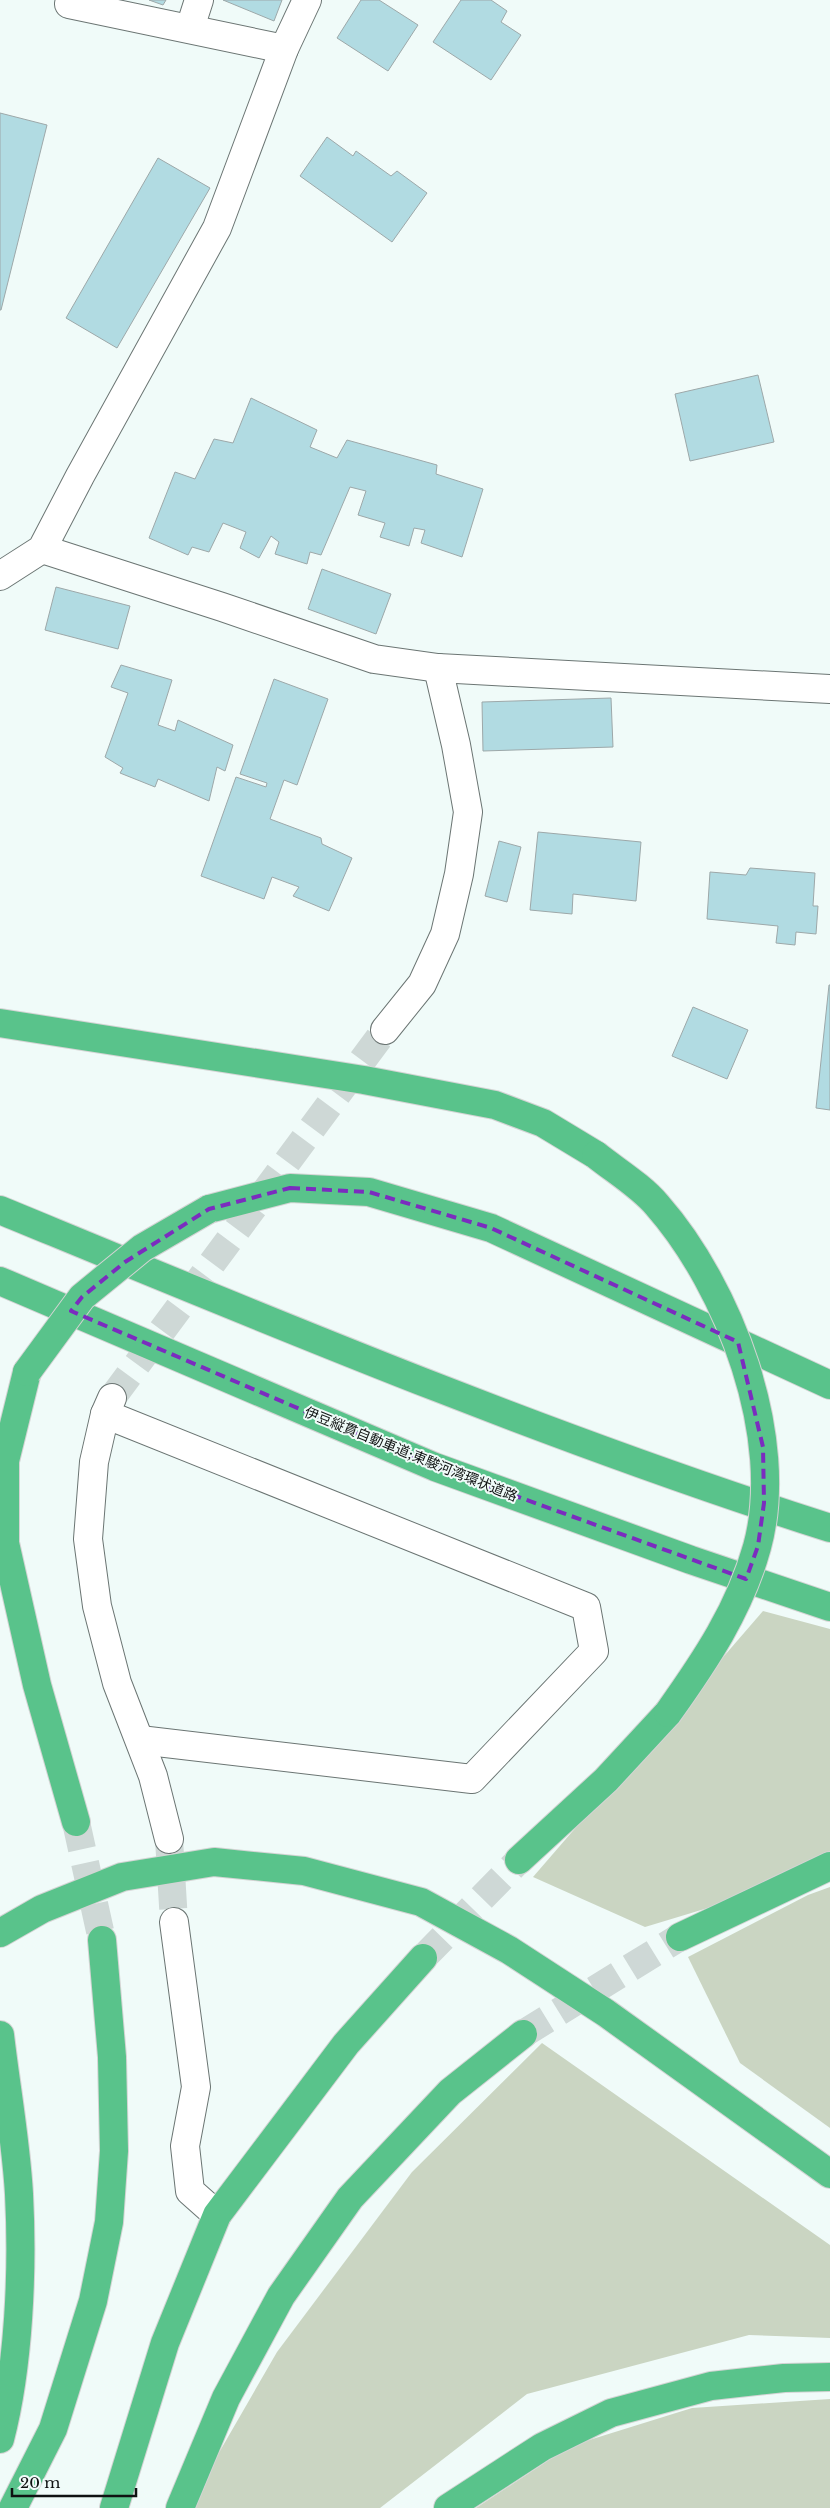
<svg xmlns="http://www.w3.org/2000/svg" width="830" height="2508" font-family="'Libre Baskerville','Noto Sans JP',serif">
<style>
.green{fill:#cad5c2}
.building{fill:#b1dbe2;stroke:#9da8a9}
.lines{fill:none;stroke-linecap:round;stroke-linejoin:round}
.minor-tunnel{stroke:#ced8d6;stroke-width:28;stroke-dasharray:28 14;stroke-linecap:butt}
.highway-tunnel{stroke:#ced8d6;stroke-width:28;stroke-dasharray:28 14;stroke-linecap:butt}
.minor-casing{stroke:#6b7573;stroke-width:30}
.highway-casing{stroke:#d4d4d4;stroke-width:30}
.minor{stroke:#fff;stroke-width:28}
.highway{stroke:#59c38b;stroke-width:28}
.highway-bridge-casing{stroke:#d4d4d4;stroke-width:30;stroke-linecap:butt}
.highway-bridge{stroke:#59c38b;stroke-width:28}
.marked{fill:none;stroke:#7b2cbf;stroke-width:4;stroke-dasharray:10 6;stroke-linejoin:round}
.labels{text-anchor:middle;stroke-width:4;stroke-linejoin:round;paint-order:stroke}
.street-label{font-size:14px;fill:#0f1212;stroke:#f0fbf9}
</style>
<rect width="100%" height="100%" fill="#f0fbf9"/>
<g class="green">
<path d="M763,1611L830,1629V1871L645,1927L533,1877Z"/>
<path d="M830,1887V2128L740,2063L688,1957L808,1895Z"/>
<path d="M542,2043L830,2245V2338L749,2335L527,2394L380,2508H194L202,2482L277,2352L412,2172Z"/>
<path d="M830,2399V2508H476L570,2446L692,2408Z"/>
</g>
<g class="building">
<path d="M149,0H166L163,5Z"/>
<path d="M223,0H282L274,21Z"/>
<path d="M361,0H379L418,25L388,71L337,38Z"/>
<path d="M461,0H491L507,11L501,22L521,35L491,80L433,42Z"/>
<path d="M0,113L47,125L1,310H0Z"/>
<path d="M327,137L353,156L356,151L391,176L397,171L427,193L392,242L300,176Z"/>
<path d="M158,158L210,188L117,348L66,318Z"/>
<path d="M758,375L774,442L690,461L675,394Z"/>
<path d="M251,398L317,430L310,447L337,458L347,440L437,465L436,474L483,489L462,557L421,543L425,530L414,528L409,546L380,537L385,523L358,515L366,491L350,487L321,555L310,552L307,564L275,554L279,542L271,536L259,558L240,548L246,532L223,523L209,552L192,547L188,555L149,538L175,472L195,479L214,439L233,443Z"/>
<path d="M322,569L391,594L376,634L308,609Z"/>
<path d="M56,587L130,606L118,649L45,630Z"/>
<path d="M121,665L172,680L158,725L175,731L178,720L233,745L225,771L217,767L209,801L158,779L155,787L120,773L123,768L105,757L128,693L111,687Z"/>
<path d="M274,679L328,699L297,785L284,780L270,819L321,838L322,844L352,858L329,911L293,896L299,887L272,877L264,899L201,876L236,777L266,787L267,783L240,774Z"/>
<path d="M611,698L613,747L483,751L482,702Z"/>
<path d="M538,832L641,842L636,901L573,894L572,914L530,910Z"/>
<path d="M499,841L521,847L507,902L485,896Z"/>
<path d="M750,868L815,873L813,906H818L816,934L796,932L795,945L776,943L778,926L707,919L710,872L746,875Z"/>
<path d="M829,985H830V1110L816,1108Z"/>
<path d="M693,1007L748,1030L727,1079L672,1056Z"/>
</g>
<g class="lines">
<g class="minor-tunnel">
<path d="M112,1398L385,1030"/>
<path d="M169,1839L174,1922"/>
</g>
<g class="highway-tunnel">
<path d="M76,1822L102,1940"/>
<path d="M423,1958L519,1860"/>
<path d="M523,2034L680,1937"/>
</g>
<defs>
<g id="minor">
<path d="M70,0L69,4L284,49"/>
<path d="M190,28L199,0"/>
<path d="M42,549L222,607L374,659L438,668L830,689"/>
<path d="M0,576L42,549L80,476L217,228L284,49L307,0"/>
<path d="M385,1030L422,984L445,934L459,874L468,812L456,745L438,668"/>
<path d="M112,1398L105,1414L94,1462L88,1539L97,1606L117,1683L153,1776L169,1839"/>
<path d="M105,1414L586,1607L594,1651L472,1779L140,1740"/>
<path d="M174,1922L196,2087L185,2146L190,2191L217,2215"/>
</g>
<g id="highway">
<path d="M0,1023L364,1080L495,1105L543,1123L596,1155"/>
<path d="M209,1209L290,1188L369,1192L491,1228L830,1385"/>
<path d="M0,1210C274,1323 548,1438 830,1528"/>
<path d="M0,1281L435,1467L691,1560L830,1607"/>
<path d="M27,1372L5,1461V1543L37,1685L76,1822"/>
<path d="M519,1860L606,1780L668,1713"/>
<path d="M0,1933L42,1909L122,1877L214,1862L304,1871L421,1902L509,1950L606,2013L830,2174"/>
<path d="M680,1937L830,1866"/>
<path d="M0,2035C6,2087 16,2141 19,2194C23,2270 19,2366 0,2439"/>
<path d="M13,2508L53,2429L93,2301L109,2222L114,2151L112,2057L102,1940"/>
<path d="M114,2508L165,2343L217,2215L346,2044L423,1958"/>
<path d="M180,2508L226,2398L281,2296L350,2198L450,2092L523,2034"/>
<path d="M448,2508L542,2447L611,2413L711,2386L784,2378L830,2377"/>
</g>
</defs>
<use href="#minor" class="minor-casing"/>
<use href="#highway" class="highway-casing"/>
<use href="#minor" class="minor"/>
<use href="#highway" class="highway"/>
<defs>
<g id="highway-bridge">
<path d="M596,1155C616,1171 641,1186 657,1205C729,1287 787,1438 757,1547C740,1609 705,1661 668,1713"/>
<path d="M27,1372L82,1297L142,1248L209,1209"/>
</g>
</defs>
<use href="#highway-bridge" class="highway-bridge-casing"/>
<use href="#highway-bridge" class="highway-bridge"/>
</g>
<path class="marked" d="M290,1188L369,1192L491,1228L738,1342L763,1447L764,1503L758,1546L746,1579L435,1467L71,1311L82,1297L125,1262L209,1209Z"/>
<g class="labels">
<g class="street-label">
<text transform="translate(411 1454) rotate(22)" y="5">伊豆縦貫自動車道;東駿河湾環状道路</text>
</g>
</g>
<path d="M12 2488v8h124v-8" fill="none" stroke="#0f1212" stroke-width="2.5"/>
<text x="20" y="2488" font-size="15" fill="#0f1212" stroke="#f0fbf9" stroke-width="4" paint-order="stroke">20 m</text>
</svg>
